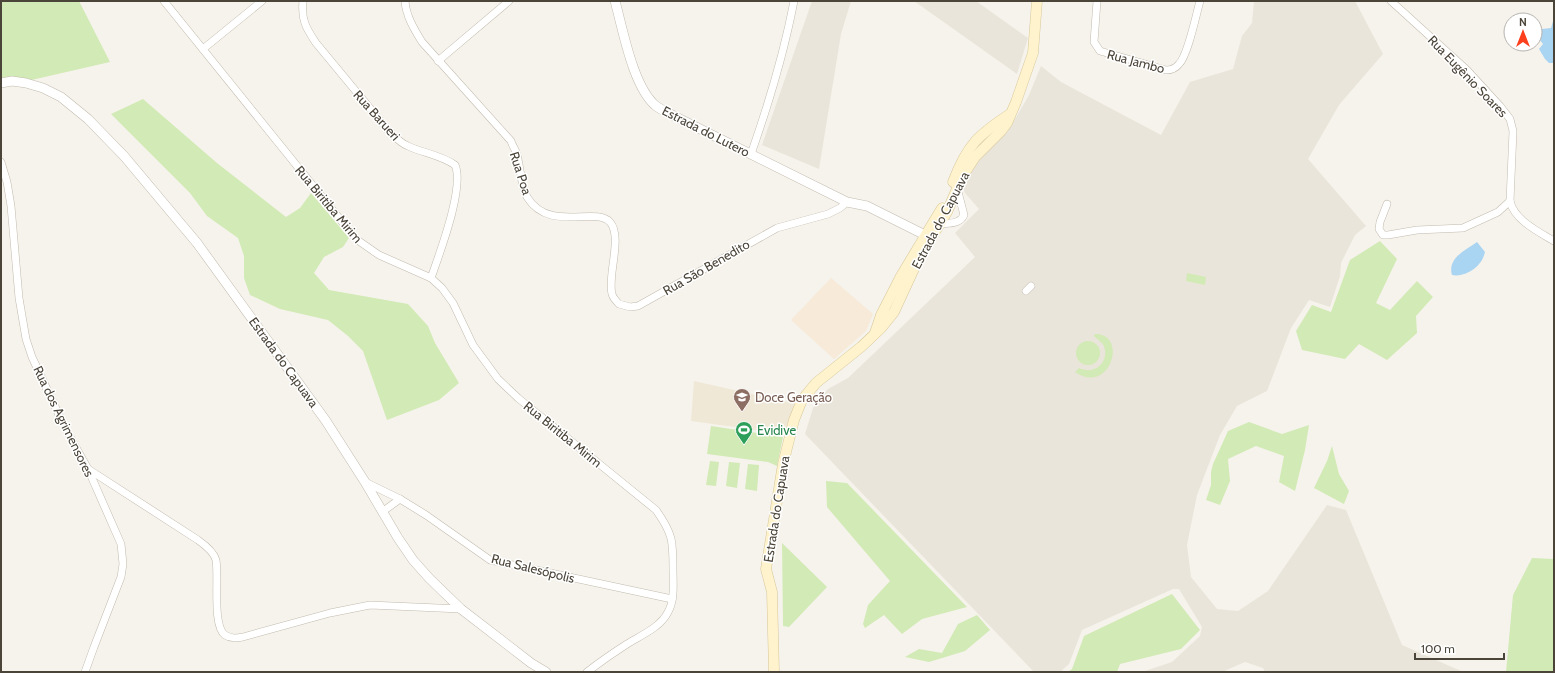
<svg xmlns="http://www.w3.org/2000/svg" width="1555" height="673" font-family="Cabin,sans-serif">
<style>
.residential{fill:#eae5da}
.commercial{fill:#f7ead8}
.education{fill:#efe8d6}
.green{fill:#d2eab5}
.water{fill:#a9d4f2}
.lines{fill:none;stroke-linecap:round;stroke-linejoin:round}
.minor-casing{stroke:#c2bbae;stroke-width:8}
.tertiary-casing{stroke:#c2bbae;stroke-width:10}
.secondary-casing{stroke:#d6c79b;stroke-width:11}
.minor{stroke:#fff;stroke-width:7}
.tertiary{stroke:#fff;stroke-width:9}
.secondary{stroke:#fff3cd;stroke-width:10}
.labels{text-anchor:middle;stroke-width:3;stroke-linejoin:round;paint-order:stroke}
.street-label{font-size:13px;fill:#4b4439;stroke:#fff}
.education-label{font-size:13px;fill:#785e54;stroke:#fff;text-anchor:start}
.leisure-label{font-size:13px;fill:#27864d;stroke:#fff;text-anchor:start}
</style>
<rect width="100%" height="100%" fill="#f6f3ec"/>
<g class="residential">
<path d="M812,1H851L841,34L819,169L762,145Z"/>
<path d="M914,1H976L1028,38L1017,74Z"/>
<path d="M1254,1H1355L1383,54L1339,105L1308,159L1366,226L1355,235L1341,263L1340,276L1330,307L1309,300L1291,328L1267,391L1237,406L1220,435L1197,495L1187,545L1191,577L1217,609L1238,611L1268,591L1327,505L1346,510L1402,645L1461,671V672H1265L1263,668L1245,662L1222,672H1142L1172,662L1200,636L1202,627L1179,589H1173L1082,630L1069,664L1060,672H1034L805,434L813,408L828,389L848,378L975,257L955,233L979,209L965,193L963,188L968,172L1008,131L1029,95L1041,66L1061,82L1161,135L1190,82L1233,69L1242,36L1252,23Z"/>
</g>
<path class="commercial" d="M831,278L873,314L866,331L834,359L791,320Z"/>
<path class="education" d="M694,381L797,404L785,434L691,421Z"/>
<g class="green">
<path d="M1,1H79L110,62L1,87Z"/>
<path d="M143,99L217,163L286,217L300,208L311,193L349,238L343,247L324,257L314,273L329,290L408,304L428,326L435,343L459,383L439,400L387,420L363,351L348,336L328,320L280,309L250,295L244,278V256L238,238L207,216L190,193L111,114Z"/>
<path d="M1380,241L1397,259L1376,303L1390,310L1417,281L1433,297L1416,316L1417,333L1387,360L1359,344L1345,359L1302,350L1296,331L1312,305L1331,312L1350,260Z"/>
<path d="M1187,273L1206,277L1205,285L1186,281Z"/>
<path d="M1095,334C1129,334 1110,396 1075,372L1079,368C1096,376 1111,360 1103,344L1094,336Z"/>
<circle cx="1088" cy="353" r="12"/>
<path d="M1249,422L1282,434L1309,425L1305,450L1295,491L1279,482L1284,456L1256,446L1228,459L1230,481L1220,505L1206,500L1211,485V472L1213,464L1228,431Z"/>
<path d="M711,426L783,437L777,466L768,462L707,454Z"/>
<path d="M1332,446L1339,474L1349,491L1344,504L1314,488L1327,461Z"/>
<path d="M710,461L719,462L716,486L706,485Z"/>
<path d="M729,462L740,463L737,488L726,486Z"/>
<path d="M748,464L759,465L757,491L745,489Z"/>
<path d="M826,481L847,483L967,607L922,619L902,634L884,615L865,628L863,624L868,605L890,581L827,507Z"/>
<path d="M782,543L827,587L789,627L783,626Z"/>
<path d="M1532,558L1554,559V672H1506L1513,595Z"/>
<path d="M1172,594L1200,630L1181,649L1120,664L1117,672H1068L1072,669L1084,636Z"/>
<path d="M977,615L990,630L965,651L929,662L905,657L919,649L942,653L958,624Z"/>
</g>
<g class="water">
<path d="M1554,18V63H1549L1545,59L1539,49L1543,44L1539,39L1542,29L1551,28Z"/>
<path d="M1477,242L1485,252C1484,256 1482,261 1479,264C1474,271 1461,277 1452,275C1447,258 1466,250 1477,242Z"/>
</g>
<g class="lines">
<defs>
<g id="minor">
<path d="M164,1L356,239L379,255L431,278L442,288L453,303L473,345L498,379L518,398L656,510C673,534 673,541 673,570C673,584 675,600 668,612C661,627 640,636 627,644C613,653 600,662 587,672"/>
<path d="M303,1C301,20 306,28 316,43L388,130C394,136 400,143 408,146C423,153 441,155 455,165C465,187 439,255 431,278"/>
<path d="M405,1C406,16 414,29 422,42L511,141C512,145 515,149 516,152C521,166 520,184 527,197C549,233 595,206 610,222C623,237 607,276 612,294C613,298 616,301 619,304L630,307L638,306L777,228L828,214L840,208L847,202"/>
<path d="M1097,1L1094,42L1100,51L1166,70C1171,70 1176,68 1179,64C1188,55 1196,15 1200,1"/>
<path d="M1391,1L1467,70L1500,106L1510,119L1513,131L1510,201C1514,220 1539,232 1554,241"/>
<path d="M203,49L262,1"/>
<path d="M438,61L509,1"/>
<path d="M751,154C769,103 784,53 794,1"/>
<path d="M1,162L7,182L11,206L19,298L26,339L32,357L65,428L88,469L121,544L123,564L121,577L94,647L85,672"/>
<path d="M1387,204L1380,222L1379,229L1383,235H1388L1417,230L1463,228L1498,212L1510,201"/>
<path d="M941,224C950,223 960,224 964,215L957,188"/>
<path d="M1026,291L1031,286"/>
<path d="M88,469L198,540C205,545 214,552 216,560C219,577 212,626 225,635C231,639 237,638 243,637L330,613L370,605L461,609"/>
<path d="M365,482L400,499L426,515L490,560L672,599"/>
<path d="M382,512L400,499"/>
</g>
<g id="tertiary">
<path d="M615,1C623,30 633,87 656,106C663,111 671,114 678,118L847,202L867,206L925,235"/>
<path d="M1,83L12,81L26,83L43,88L61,97L88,119L124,156L197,243L326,421L365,482L398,538L413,560L429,578L461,609L531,663L546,672"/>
</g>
<g id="secondary">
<path d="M953,182C967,145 978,135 1010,114"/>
<path d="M875,333L881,315L901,276L942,208"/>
<path d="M774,672L772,592L766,569L783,464L794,420L802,400L816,383L861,347L881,328L894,312L919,258L947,212L962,177L975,157L1001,131L1007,123L1016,102L1033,53L1037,1"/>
</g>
</defs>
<use href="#minor" class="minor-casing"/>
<use href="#tertiary" class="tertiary-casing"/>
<use href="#secondary" class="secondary-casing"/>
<use href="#minor" class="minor"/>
<use href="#tertiary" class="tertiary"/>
<use href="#secondary" class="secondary"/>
</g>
<defs>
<symbol id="school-pin" viewBox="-11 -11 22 30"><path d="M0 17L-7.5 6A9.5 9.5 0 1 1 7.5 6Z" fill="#8d6e63" stroke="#fff"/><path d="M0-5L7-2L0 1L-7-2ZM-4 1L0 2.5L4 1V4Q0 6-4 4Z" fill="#fff"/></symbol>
<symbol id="stadium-pin" viewBox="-11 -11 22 30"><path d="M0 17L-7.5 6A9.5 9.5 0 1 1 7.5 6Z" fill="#2e9e5b" stroke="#fff"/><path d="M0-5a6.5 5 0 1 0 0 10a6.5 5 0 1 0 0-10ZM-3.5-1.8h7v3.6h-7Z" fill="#fff"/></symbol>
</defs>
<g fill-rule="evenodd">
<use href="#school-pin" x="732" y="387" width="20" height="27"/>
<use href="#stadium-pin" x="734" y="420" width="20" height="27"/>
</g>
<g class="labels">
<g class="street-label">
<text transform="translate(1136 61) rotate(15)" y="5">Rua Jambo</text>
<text transform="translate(1468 76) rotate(46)" y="5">Rua Eugênio Soares</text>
<text transform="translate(377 115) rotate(48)" y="5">Rua Barueri</text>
<text transform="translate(706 131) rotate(27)" y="5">Estrada do Lutero</text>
<text transform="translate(521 173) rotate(72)" y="5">Rua Poa</text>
<text transform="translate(329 204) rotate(50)" y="5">Rua Biritiba Mirim</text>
<text transform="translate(940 220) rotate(-62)" y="5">Estrada do Capuava</text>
<text transform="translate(706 267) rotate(-30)" y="5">Rua São Benedito</text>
<text transform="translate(284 362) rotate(54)" y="5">Estrada do Capuava</text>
<text transform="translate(64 421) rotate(64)" y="5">Rua dos Agrimensores</text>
<text transform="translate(563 434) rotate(39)" y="5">Rua Biritiba Mirim</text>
<text transform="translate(776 509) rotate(-81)" y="5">Estrada do Capuava</text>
<text transform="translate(533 568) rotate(14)" y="5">Rua Salesópolis</text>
</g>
<g class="education-label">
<text x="755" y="402">Doce Geração</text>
</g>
<g class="leisure-label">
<text x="757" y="435">Evidive</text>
</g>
</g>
<rect width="1555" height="673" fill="none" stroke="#4b4439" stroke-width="4"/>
<g transform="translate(1523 32)"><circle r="19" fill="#ffffff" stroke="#b7b4b0"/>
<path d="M0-3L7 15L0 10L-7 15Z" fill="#fc3f1d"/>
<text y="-6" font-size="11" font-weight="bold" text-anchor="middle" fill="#4b4439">N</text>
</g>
<path d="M1415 653v6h89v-6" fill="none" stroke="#4b4439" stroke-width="2"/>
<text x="1421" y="653" font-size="12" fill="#4b4439" stroke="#ffffff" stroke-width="3" paint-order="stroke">100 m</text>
</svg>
